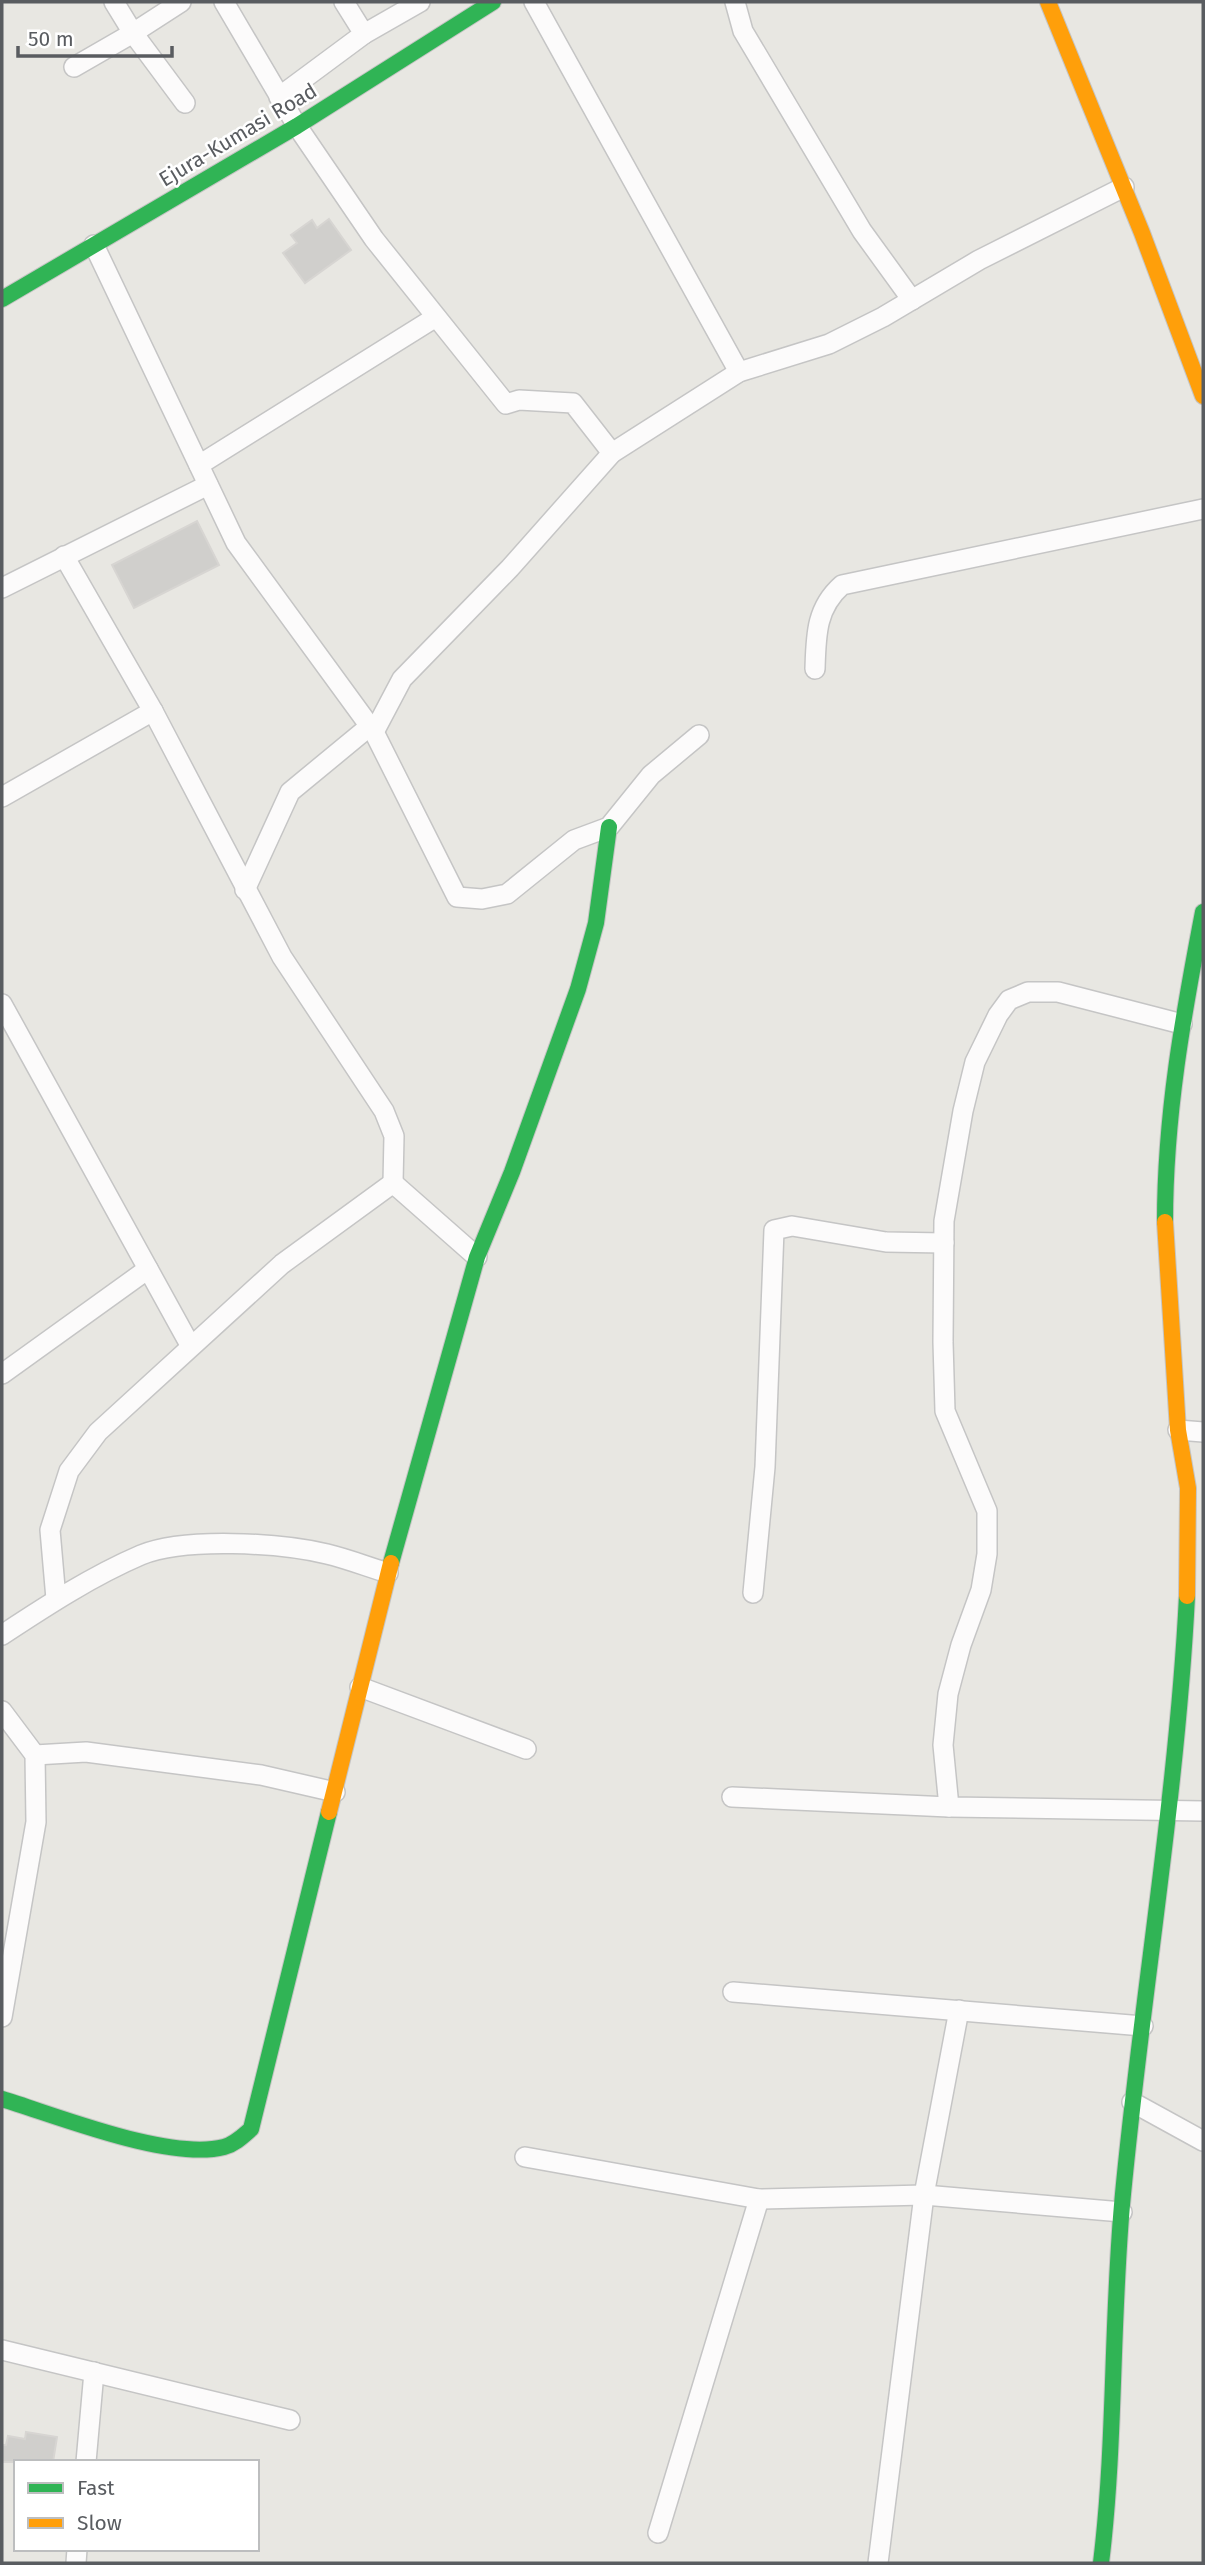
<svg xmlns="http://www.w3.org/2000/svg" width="1205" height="2565" font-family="'Fira Sans',sans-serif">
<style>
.building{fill:#d0cfcc;stroke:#d7d5d2;stroke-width:2}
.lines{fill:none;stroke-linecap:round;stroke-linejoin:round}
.street-casing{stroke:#c5c5c5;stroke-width:22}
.fast-casing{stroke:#c5c5c4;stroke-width:18}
.slow-casing{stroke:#c5c5c4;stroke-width:18}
.street{stroke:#fcfbfb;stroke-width:19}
.fast{stroke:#30b455;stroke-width:16}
.slow{stroke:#ff9f0a;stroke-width:16}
.labels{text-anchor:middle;stroke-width:5;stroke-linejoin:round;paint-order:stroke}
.street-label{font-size:21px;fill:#595c60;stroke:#fff}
</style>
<rect width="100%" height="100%" fill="#e8e7e2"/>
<g class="building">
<path d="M329,219L351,250L305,283L283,253L297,243L291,235L312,220L317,228Z"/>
<path d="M197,521L219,565L134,608L112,565Z"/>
<path d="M26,2432L57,2437L53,2462H2V2445H6L8,2436L25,2439Z"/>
</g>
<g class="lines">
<defs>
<g id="street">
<path d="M181,2L133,33L185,103"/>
<path d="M224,2L297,126L374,239L506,404L519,400L573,403L612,453"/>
<path d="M534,2L739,372"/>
<path d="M735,2L743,31L862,231L912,300"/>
<path d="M364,34L420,2"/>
<path d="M74,67L133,33L114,2"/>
<path d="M279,97L364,34L344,2"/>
<path d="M94,245L236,543L374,732L457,897L482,899L507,894L574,840L609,827L651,775L699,735"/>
<path d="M199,465L436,317"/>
<path d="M64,556L153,711L282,957L384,1111L394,1136L393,1183"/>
<path d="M2,588L208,485"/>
<path d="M815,669C816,635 816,608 842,585L1203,509"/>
<path d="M374,732L402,679L510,568L612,453L739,372L829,344L883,317L979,260L1124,187"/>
<path d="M2,797L153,711"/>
<path d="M245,890L290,792L370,726"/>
<path d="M2,1004L190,1345"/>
<path d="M2,1374L148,1269"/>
<path d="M1178,1430L1203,1432"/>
<path d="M753,1593L765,1467L774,1230L792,1226L886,1242L944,1243"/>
<path d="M56,1599L50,1530L69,1471L98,1432L282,1264L393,1183L477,1257"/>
<path d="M2,1635C46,1606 92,1576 141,1555C185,1537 280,1543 327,1554C348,1559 368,1567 388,1573"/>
<path d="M360,1687L526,1749"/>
<path d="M2,1711L35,1755L36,1822L2,2017"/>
<path d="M35,1755L86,1752L261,1775L335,1792"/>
<path d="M732,1797L949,1807L1203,1811"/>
<path d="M949,1807L943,1745L948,1694L961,1645L981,1590L987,1554V1511L945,1411L943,1342L944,1221L963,1111L975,1062L998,1015L1009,1000L1028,992H1058L1182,1024"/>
<path d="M733,1992L1143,2026"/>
<path d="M1132,2102L1203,2141"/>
<path d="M525,2157L759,2199L924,2195L1122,2212"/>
<path d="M2,2350L290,2420"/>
<path d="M86,2462L94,2372"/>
<path d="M658,2533L759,2199"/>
<path d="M76,2563L77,2549"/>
<path d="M878,2563L924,2195L959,2010"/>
</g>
<g id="fast">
<path d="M2,299L297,126L493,2"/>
<path d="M1165,1222C1165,1115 1183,1016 1203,912"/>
<path d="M391,1563L477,1257L512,1172L578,989L596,923L609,827"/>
<path d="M2,2099C58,2116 169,2161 224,2147C235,2144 243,2136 251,2129L329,1812"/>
<path d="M1101,2563C1116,2441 1111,2317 1123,2194C1142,1994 1177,1796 1187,1596"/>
</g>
<g id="slow">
<path d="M1048,2L1142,233L1203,396"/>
<path d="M1165,1222L1178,1430L1188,1488L1187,1596"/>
<path d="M329,1812L391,1563"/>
</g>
</defs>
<use href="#street" class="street-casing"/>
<use href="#fast" class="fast-casing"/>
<use href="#slow" class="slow-casing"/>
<use href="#street" class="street"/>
<use href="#fast" class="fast"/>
<use href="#slow" class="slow"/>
</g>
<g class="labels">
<g class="street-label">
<text transform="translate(238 135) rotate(-31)" y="7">Ejura-Kumasi Road</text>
</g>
</g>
<rect width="1205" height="2565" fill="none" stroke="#595c60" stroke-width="7"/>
<rect x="14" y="2460" width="245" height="91" fill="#ffffff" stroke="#bdbebf" stroke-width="2"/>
<rect x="28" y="2483" width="35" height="10" fill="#30b455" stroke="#bdbebf" stroke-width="2"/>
<text x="77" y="2495" font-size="21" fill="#595c60">Fast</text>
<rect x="28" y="2518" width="35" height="10" fill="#ff9f0a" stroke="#bdbebf" stroke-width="2"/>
<text x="77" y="2530" font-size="21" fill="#595c60">Slow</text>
<path d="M18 46v10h154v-10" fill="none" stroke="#595c60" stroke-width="3.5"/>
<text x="28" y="46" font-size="21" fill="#595c60" stroke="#ffffff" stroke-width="5" paint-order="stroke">50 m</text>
</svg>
